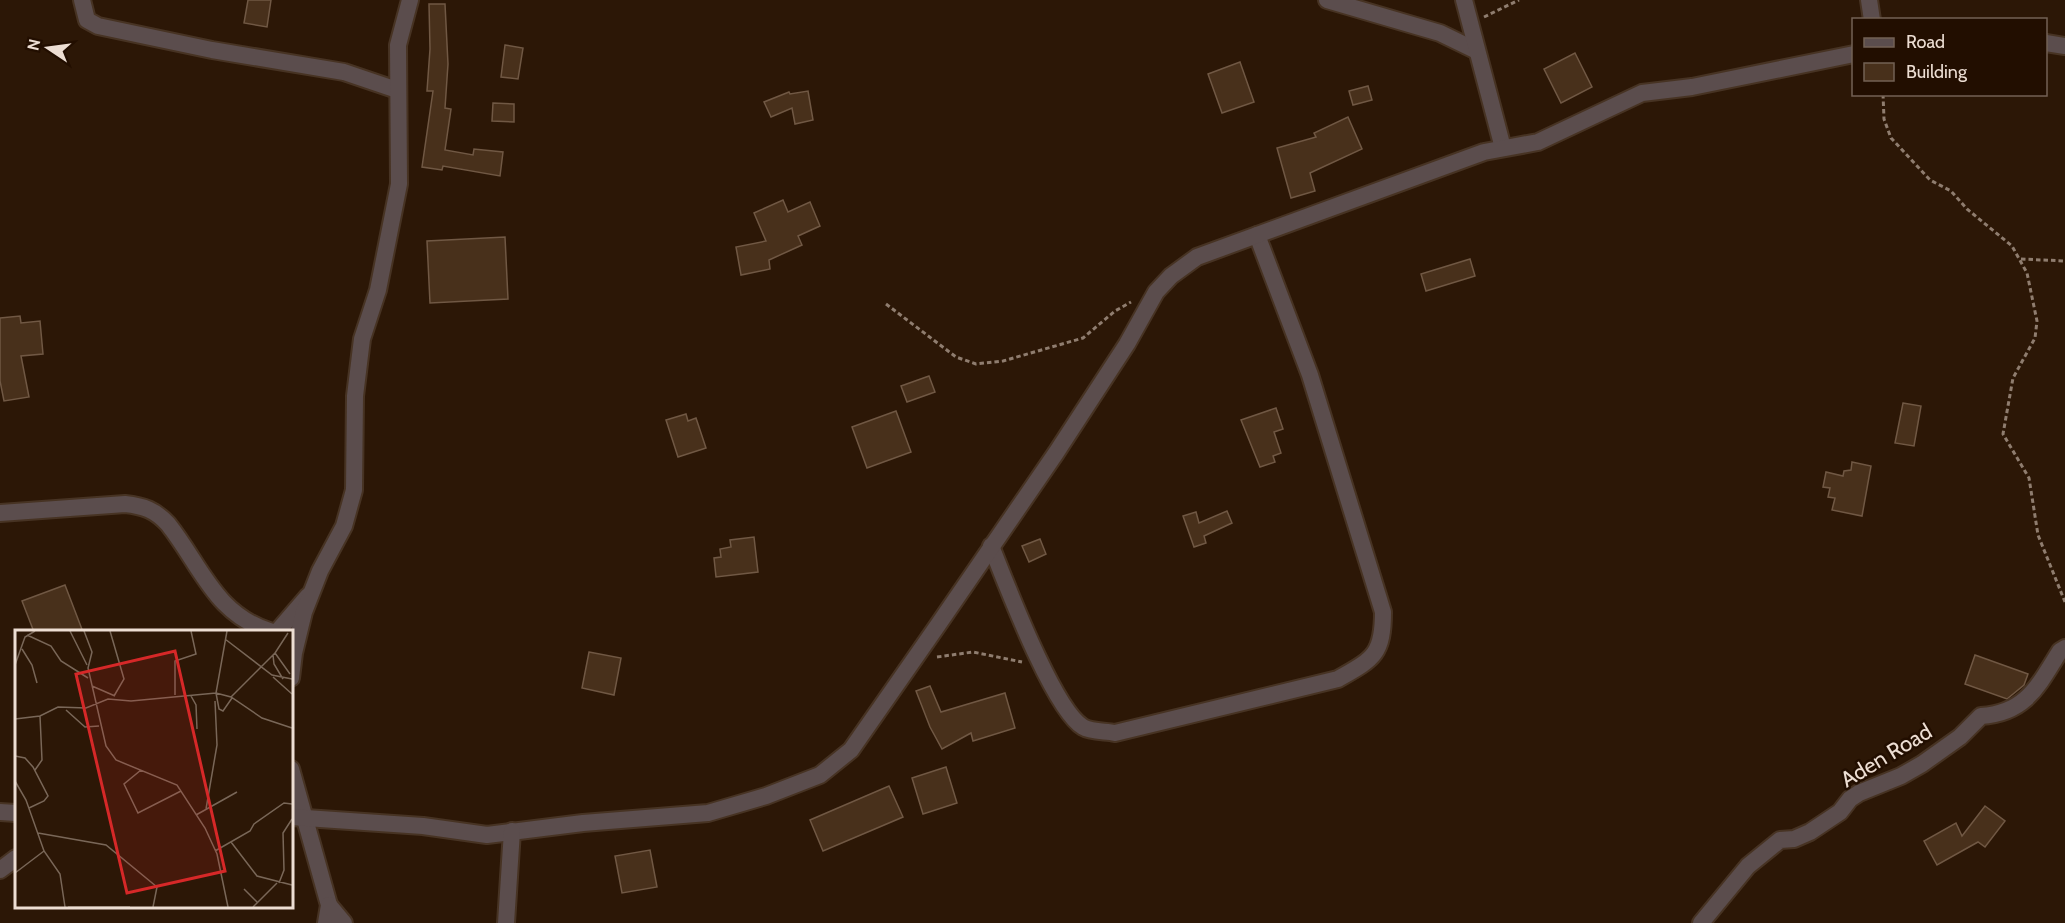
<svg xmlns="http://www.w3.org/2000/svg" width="2065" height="923" font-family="Cabin,sans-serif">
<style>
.building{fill:#48301b;stroke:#705844;stroke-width:1.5}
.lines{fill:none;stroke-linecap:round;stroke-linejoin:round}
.minor-casing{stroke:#473323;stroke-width:20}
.path{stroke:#8f7d6f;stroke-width:3;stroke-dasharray:4.5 3;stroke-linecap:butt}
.minor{stroke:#5b4d4d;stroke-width:16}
.labels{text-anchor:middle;stroke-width:5;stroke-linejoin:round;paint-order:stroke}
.street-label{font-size:22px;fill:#edded3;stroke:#220e00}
.inset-road{fill:none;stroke:#796758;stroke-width:1.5}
.view{fill:#d62828;fill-opacity:0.15;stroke:#d62828;stroke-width:3}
.inset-edge{fill:none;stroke:#edded3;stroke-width:3}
</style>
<rect width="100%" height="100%" fill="#2c1706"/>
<g class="building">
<path d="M248,0H271L267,27L244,23Z"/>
<path d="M429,4H445L448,64L445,108L451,109L445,150L473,155L474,149L503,152L500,176L443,166L442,170L422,167L433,91H427L430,49Z"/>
<path d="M505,45L523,48L518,79L501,77Z"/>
<path d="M1575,53L1592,87L1561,103L1544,69Z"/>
<path d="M1240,62L1254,102L1222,113L1208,74Z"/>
<path d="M1368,86L1372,100L1353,105L1349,91Z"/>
<path d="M808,91L813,120L795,124L792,108L771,117L764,102L789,92L790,94Z"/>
<path d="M493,103L514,104V122L492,121Z"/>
<path d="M1348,117L1362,149L1310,173L1315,191L1291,198L1277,148L1316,137L1314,133Z"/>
<path d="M783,200L788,212L810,202L820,226L798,236L802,245L769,260L770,269L741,275L736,247L766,241L754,213Z"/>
<path d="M505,237L508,299L430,303L427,241Z"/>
<path d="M1470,259L1475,276L1426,291L1421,274Z"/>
<path d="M20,316L21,323L40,321L43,354L21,356L29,397L4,401L0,381V318Z"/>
<path d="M929,376L935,392L907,402L901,386Z"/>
<path d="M1903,403L1921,406L1914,446L1895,443Z"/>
<path d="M1276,408L1283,429L1274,432L1281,453L1273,456L1275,462L1260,467L1241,420Z"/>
<path d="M896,411L911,452L867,468L852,427Z"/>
<path d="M686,414L688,421L696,418L706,448L678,457L666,420Z"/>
<path d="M1852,462L1871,466L1862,516L1832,510L1835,498L1828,497L1830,488L1823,487L1826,472L1843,476L1844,471L1851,470Z"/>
<path d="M1227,511L1232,523L1204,536L1206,543L1194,547L1183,516L1196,512L1199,523Z"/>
<path d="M754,537L758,572L716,577L714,558L721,557L720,549L731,547L730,540Z"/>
<path d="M1040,539L1046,554L1029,562L1022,546Z"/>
<path d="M65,585L83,632H34L22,601Z"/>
<path d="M589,652L621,658L614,695L582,688Z"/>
<path d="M1975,655L2028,674L2024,685L2007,699L1965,684Z"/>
<path d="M930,686L941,712L1005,693L1015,728L973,741L971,733L942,749L930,727L916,691Z"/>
<path d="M946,767L957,803L923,814L912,778Z"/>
<path d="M889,786L903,817L823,851L810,820Z"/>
<path d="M1985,806L2005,821L1985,847L1978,842L1937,865L1924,841L1956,823L1962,836Z"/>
<path d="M650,850L657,887L622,893L615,856Z"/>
</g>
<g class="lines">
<defs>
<g id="minor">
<path d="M82,0L87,20L98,26L212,50L344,72L397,90"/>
<path d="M1327,0L1440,33L1475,50"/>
<path d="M1464,0L1503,148"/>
<path d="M1869,0L1872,20"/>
<path d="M2046,43L2065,46"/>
<path d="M0,513L125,504C144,506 155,510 168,524C202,567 215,615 272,632"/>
<path d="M991,546C1006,583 1053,709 1083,727C1091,732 1106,731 1115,733L1338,679C1373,659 1383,655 1383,612L1310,375L1257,235"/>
<path d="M277,632L308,596"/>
<path d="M291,678L294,653L304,612L320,571L344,526L354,490L355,396L362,339L378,290L399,184L398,45L410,0"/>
<path d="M291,769L329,905L326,923"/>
<path d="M0,812L16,813"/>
<path d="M291,817L423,826L487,835L583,823L708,813L766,796L820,775L851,750L938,625L1056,453L1127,344L1156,292L1171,276L1197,257L1484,152L1538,142L1642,93L1692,87L1854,54"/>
<path d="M0,870L16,858"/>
<path d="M329,905L344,923"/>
<path d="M506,923L512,831"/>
<path d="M1701,923L1748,866L1780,840L1794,839L1810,832L1840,812L1850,799L1859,793L1901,776L1922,764L1960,737L1981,716C2026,713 2038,686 2060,651L2065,648"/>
</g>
</defs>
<use href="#minor" class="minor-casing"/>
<g class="path">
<path d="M1484,17L1519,0"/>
<path d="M1883,94L1884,119L1891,138L1930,180L1951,191L1967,209L2012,246L2027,273L2037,321L2035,338L2013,378L2003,434L2029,478L2038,535L2065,602"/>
<path d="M2021,259L2065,261"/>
<path d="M886,304L956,357L976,364L1003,361L1083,338L1115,311L1131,302"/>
<path d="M937,657L973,652L1022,662"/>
</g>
<use href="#minor" class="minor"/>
</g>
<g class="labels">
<g class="street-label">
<text transform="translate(1886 755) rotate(-31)" y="8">Aden Road</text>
</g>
</g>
<g transform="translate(15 630)">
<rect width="278" height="278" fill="#2c1706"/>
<path class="inset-road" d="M55,1L72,35M69,1L77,22L73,38L91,116L101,130L162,155L190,198L202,224L213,277M95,1L109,49L99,66M212,1L201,63L204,79L208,81L217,68M273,3L260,23L275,44M12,5L36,16L46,31L73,48M210,9L257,45L277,49M7,19L17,35L22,53M258,25L259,34L268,49M0,35L10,7L20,1M258,47L277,64M77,56L100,66M160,65V31L181,24L176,1M176,66L181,75L182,99M216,67L260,23M51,80L70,97L84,96M0,89L25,86L43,77L71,78L93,69L116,71L201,63L216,67L247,88L277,98M0,126L10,128L18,137L33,166L29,171L14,178M20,140L27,130L25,86M126,140L109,154L123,183L166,161M0,151L11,170L29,221L45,244L50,277M191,179L202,115L200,71M181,185L222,162M23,203L91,215L142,257L138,277M216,212L242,246L277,255M200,221L235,201L239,194L269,173L277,174M0,243L29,221M264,253L269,240L268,203L277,189M229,259L242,272M53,277H115M238,277L262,253"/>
<path class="view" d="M160,21L210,241L112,263L61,44Z"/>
<rect width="278" height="278" class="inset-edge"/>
</g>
<rect x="1852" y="18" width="195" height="78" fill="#220e00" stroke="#736154" stroke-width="1.5"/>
<rect x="1864" y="38" width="30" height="9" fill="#5b4d4d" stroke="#736154" stroke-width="1.5"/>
<text x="1906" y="48" font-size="18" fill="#edded3">Road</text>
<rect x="1864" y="63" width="30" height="18" fill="#48301b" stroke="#736154" stroke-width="1.5"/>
<text x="1906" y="78" font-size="18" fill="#edded3">Building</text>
<g transform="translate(48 48) rotate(283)" stroke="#220e00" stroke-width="4.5" paint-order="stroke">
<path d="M0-4.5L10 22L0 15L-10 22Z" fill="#edded3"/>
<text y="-9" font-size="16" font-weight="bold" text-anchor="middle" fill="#edded3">N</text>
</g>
</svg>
